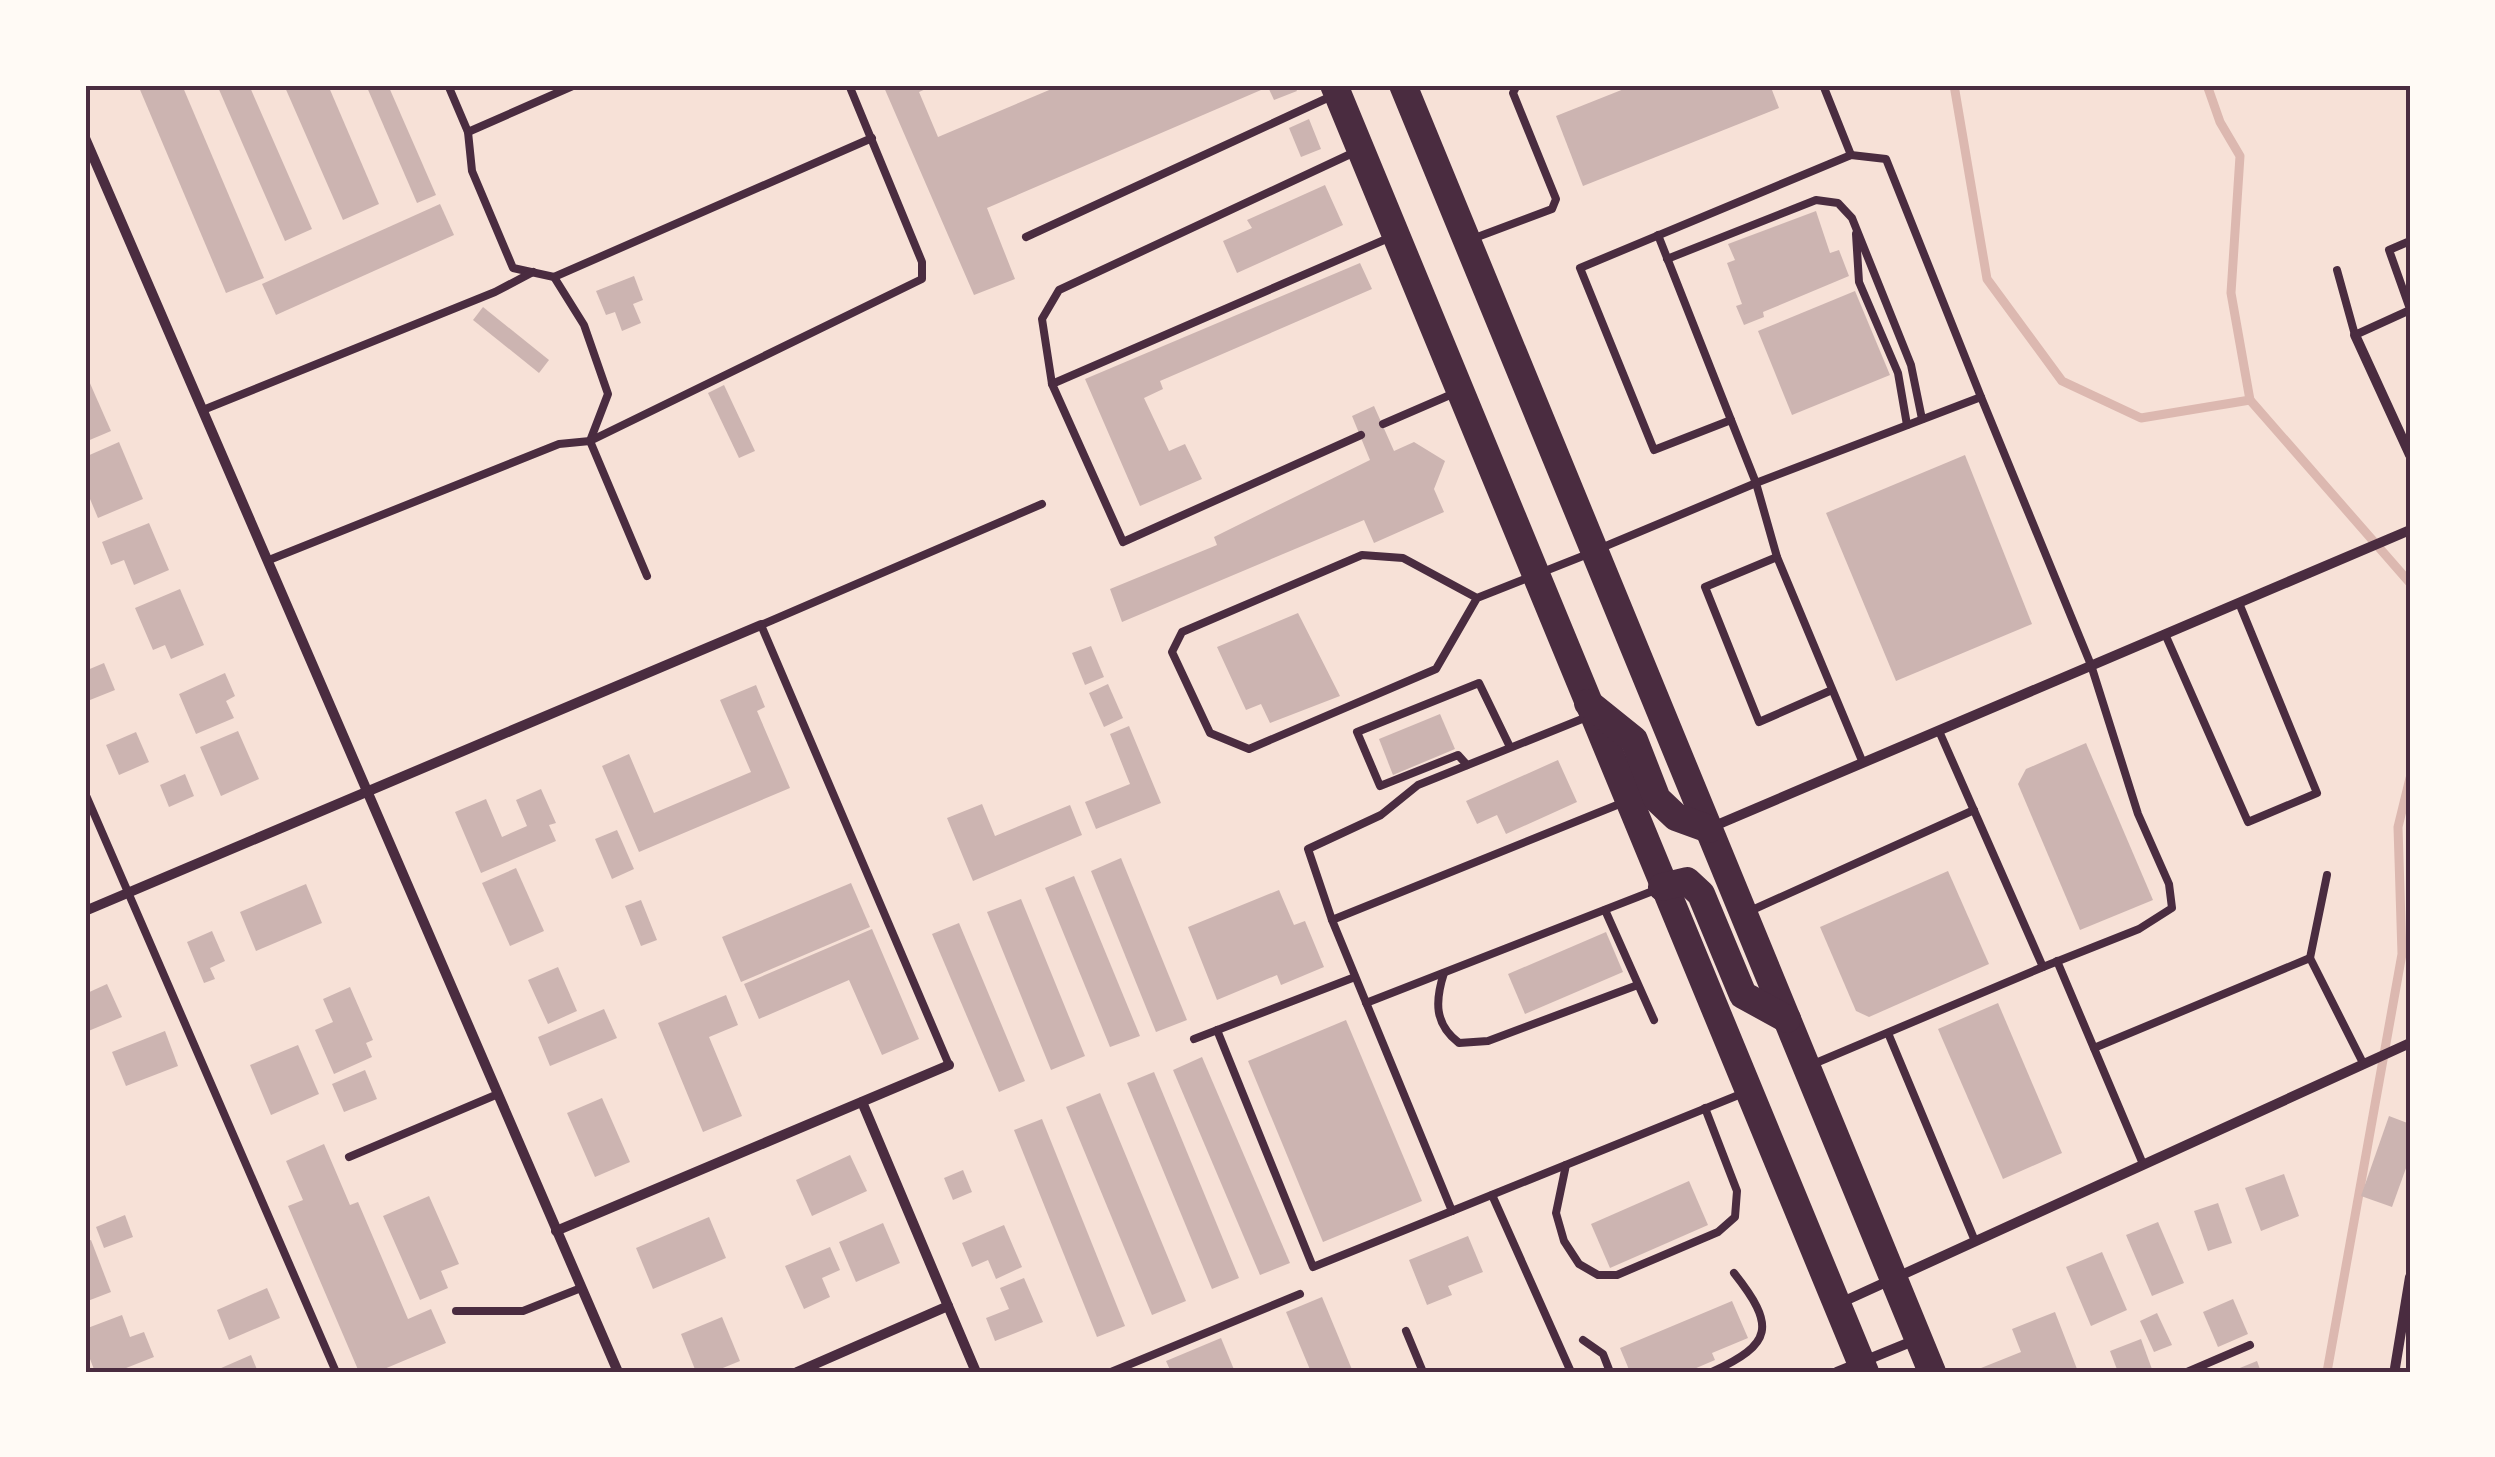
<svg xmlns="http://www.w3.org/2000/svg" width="2495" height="1457" font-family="Figtree,sans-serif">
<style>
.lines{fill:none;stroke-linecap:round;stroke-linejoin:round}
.stream{stroke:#dcb8b0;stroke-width:9}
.building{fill:#ccb4b1}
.service{stroke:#4a2c40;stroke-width:8}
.minor{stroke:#4a2c40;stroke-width:10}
.trunk{stroke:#4a2c40;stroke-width:28}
.neatline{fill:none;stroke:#4a2c40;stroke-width:4}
</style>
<rect width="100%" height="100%" fill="#f7e1d7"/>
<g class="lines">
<g class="stream">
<path d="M1954,85L1987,279L2062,381L2141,418L2250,400L2410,583"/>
<path d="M2207,85L2220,122L2240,156L2231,293L2250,400"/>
<path d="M2327,1372L2402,954L2398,827L2410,778"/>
</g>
</g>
<g class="building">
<path d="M138,85H182L264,278L226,293Z"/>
<path d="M217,85H249L312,229L285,241Z"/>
<path d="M284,85H328L379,204L343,220Z"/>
<path d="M366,85H388L436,195L417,203Z"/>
<path d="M883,85H935L919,92L938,137L1061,85H1294L1297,91L1274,100L1268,87L987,208L1015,279L974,295Z"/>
<path d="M1634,85H1770L1779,108L1583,186L1556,116Z"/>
<path d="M1309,119L1321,149L1301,157L1289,128Z"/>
<path d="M1325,185L1343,225L1237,273L1223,241L1252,228L1247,220Z"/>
<path d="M440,204L454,235L276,315L262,284Z"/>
<path d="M1816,211L1830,253L1839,250L1849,276L1763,312L1764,317L1744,325L1736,306L1742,304L1727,263L1735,260L1728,244Z"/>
<path d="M1360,263L1372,289L1160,381L1163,389L1144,398L1169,451L1185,444L1202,479L1140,506L1085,379Z"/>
<path d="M634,276L643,300L633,304L641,323L622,331L615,312L606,315L596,291Z"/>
<path d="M1855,291L1890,375L1792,415L1758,331Z"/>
<path d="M483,307L549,360L539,373L473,320Z"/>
<path d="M85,372L111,431L85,442Z"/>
<path d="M724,385L755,451L739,458L708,393Z"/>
<path d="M1374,406L1394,451L1414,442L1445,461L1434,489L1444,512L1374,543L1364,520L1122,622L1110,589L1217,545L1214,537L1370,460L1352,416Z"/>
<path d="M119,442L143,499L98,518L85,487V457Z"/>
<path d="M1965,455L2032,624L1896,681L1826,513Z"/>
<path d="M149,523L169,570L134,585L124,560L111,565L102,542Z"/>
<path d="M180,589L204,645L171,659L165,645L153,650L135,608Z"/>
<path d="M1298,613L1340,696L1270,723L1261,704L1246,710L1217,647Z"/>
<path d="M1091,646L1104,677L1085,685L1072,653Z"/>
<path d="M104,663L115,690L85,702V671Z"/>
<path d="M225,673L235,696L226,701L234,718L196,734L179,694Z"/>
<path d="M1108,684L1123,718L1104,727L1089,693Z"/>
<path d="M756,685L765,707L757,711L790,788L639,852L602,766L629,754L654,813L751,772L720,700Z"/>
<path d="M1440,714L1455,749L1393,775L1379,739Z"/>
<path d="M1129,726L1161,803L1096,829L1085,802L1130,784L1110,734Z"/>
<path d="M238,731L259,779L221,796L200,747Z"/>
<path d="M136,732L149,762L119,775L106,745Z"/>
<path d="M2086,743L2153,900L2080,930L2018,784L2026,769Z"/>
<path d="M1558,760L1577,802L1506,834L1497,815L1477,824L1466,801Z"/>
<path d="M185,774L194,796L169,807L160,785Z"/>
<path d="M541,789L556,823L549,825L556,841L481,873L455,812L486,799L502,837L527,826L516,800Z"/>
<path d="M982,804L995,836L1070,805L1082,835L973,881L947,818Z"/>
<path d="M617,830L634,869L612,879L595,839Z"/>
<path d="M1121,858L1187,1020L1156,1032L1091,871Z"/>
<path d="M516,868L544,931L510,946L482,883Z"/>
<path d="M1948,871L1989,964L1869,1017L1856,1011L1820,927Z"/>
<path d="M1074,876L1140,1036L1110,1047L1045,888Z"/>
<path d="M851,883L870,927L741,982L722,937Z"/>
<path d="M306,884L322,923L256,951L240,912Z"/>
<path d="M1279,890L1294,925L1305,921L1324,967L1281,985L1277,975L1217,1000L1188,927Z"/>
<path d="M1021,899L1085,1056L1051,1070L987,912Z"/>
<path d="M641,900L657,940L641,946L625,906Z"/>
<path d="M959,923L1025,1081L999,1092L932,934Z"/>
<path d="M872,929L919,1039L882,1055L849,980L759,1019L744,984Z"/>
<path d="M212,931L225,961L210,968L215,979L204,983L187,942Z"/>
<path d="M1606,932L1623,972L1525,1014L1508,974Z"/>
<path d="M558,967L577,1011L548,1024L528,980Z"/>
<path d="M107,984L122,1017L86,1032L85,994Z"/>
<path d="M350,987L373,1040L366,1043L372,1057L334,1074L315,1030L333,1022L323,999Z"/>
<path d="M726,995L738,1025L709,1037L742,1116L703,1132L658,1023Z"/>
<path d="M1998,1003L2062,1153L2003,1179L1938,1029Z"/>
<path d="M604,1009L617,1038L550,1066L538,1037Z"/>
<path d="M1346,1020L1422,1201L1323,1242L1248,1061Z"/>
<path d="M165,1031L178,1066L126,1086L112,1052Z"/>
<path d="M298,1045L319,1094L271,1115L250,1065Z"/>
<path d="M1202,1057L1290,1263L1260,1275L1173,1070Z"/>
<path d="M365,1070L377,1099L344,1112L332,1084Z"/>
<path d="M1154,1072L1239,1278L1212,1289L1127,1083Z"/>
<path d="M1100,1093L1186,1301L1152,1315L1066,1107Z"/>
<path d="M602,1098L630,1162L595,1177L567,1113Z"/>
<path d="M2389,1116L2410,1124V1157L2392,1207L2361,1196Z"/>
<path d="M1042,1119L1125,1326L1097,1337L1014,1130Z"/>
<path d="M324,1144L350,1205L358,1202L408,1319L431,1309L446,1343L377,1372H359L288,1206L303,1200L286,1161Z"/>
<path d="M850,1155L867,1191L812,1216L796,1180Z"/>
<path d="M963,1170L972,1192L953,1200L944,1178Z"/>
<path d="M2284,1174L2299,1216L2261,1231L2245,1188Z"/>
<path d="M1689,1181L1708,1225L1610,1268L1591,1224Z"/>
<path d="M429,1196L459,1264L441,1271L448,1288L420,1300L383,1216Z"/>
<path d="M2218,1203L2232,1243L2208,1251L2194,1211Z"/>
<path d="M125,1215L133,1237L104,1248L96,1227Z"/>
<path d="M709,1217L726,1258L653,1289L636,1248Z"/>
<path d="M2158,1222L2184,1283L2152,1296L2126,1235Z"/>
<path d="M883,1223L900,1263L856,1282L839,1242Z"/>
<path d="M1004,1225L1022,1267L996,1279L988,1260L972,1267L962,1243Z"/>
<path d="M1468,1236L1483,1272L1448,1286L1452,1295L1427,1305L1409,1260Z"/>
<path d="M91,1240L111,1292L85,1302V1242Z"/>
<path d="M830,1247L840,1270L822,1278L830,1297L804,1309L785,1266Z"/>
<path d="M2102,1252L2127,1310L2091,1326L2066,1267Z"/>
<path d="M1024,1278L1043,1322L995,1341L986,1318L1009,1309L1000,1288Z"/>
<path d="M267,1288L280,1318L229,1340L217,1310Z"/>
<path d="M1322,1297L1353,1372H1311L1286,1312Z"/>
<path d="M2233,1299L2248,1334L2218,1347L2203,1312Z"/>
<path d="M1732,1301L1748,1338L1712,1353L1715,1360L1687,1372H1630L1620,1348Z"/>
<path d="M2055,1312L2077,1369L1982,1372L1981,1368L2021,1352L2012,1329Z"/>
<path d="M2157,1313L2172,1345L2154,1352L2140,1321Z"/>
<path d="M122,1315L130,1337L144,1332L154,1357L116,1372H95L85,1346V1329Z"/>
<path d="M722,1317L740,1361L713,1372H696L681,1334Z"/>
<path d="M1221,1338L1235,1372H1171L1166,1361Z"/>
<path d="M2141,1339L2153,1372H2118L2110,1351Z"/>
<path d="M251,1355L258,1372H212Z"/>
<path d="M2257,1361L2261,1372H2230Z"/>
</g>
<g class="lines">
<g class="service">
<path d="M448,85L468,132L472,171L513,268L554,277L584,325L608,394L590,441L647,576"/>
<path d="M1823,85L1851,155"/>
<path d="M468,132L575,85"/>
<path d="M1856,234L1859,282L1898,373L1907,425"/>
<path d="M1658,235L1731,420"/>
<path d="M1026,237L1334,95"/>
<path d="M1472,239L1552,209L1556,199L1513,93L1517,85"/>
<path d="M2410,241L2389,250L2410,309"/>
<path d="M1667,259L1816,200L1838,203L1852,218L1911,365L1922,419"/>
<path d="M2337,270L2355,335L2410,310"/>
<path d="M554,277L872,138"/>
<path d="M1052,384L1042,319L1059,290L1357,151"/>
<path d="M203,410L495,292L533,272"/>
<path d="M1383,424L1457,392"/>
<path d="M1361,435L1123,542L1052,384L1391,237"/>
<path d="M1601,548L1756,483L1981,397L2091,665L2138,814L2169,884L2172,908L2139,929L2043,967L1939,731"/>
<path d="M1777,557L1705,587L1759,722L1832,690"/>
<path d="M269,560L559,444L590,441L922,279V262L849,85"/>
<path d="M1477,598L1403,558L1362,555L1182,632L1172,652L1210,733L1249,749L1436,669L1477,598L1588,554"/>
<path d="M2165,634L2248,822L2317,793L2239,603"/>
<path d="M1863,763L1777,557L1756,483L1731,420L1654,450L1580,268L1851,155L1886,159L1981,397"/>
<path d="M1467,765L1458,755L1380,786L1357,732L1479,683L1510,747"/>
<path d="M85,793L336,1372"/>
<path d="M1622,803L1332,920L1452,1211L1746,1092"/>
<path d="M1605,910L1654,1020"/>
<path d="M1750,911L1974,810"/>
<path d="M1332,920L1308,849L1381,815L1418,785L1587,717"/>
<path d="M2310,958L2327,875"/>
<path d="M2057,961L2143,1164"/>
<path d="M1444,973C1435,1001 1434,1024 1459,1043L1488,1041L1635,986"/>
<path d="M1366,1003L1658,889"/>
<path d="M1217,1030L1313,1267L1452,1211"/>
<path d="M1888,1033L1975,1241"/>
<path d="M1194,1039L1355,977"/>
<path d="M2094,1048L2310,958L2363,1063"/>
<path d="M949,1065L761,625L1042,504"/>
<path d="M1811,1065L2043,967"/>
<path d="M349,1157L498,1094"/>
<path d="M1566,1165L1556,1213L1564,1241L1579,1264L1598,1275H1617L1718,1232L1735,1217L1737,1191L1705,1108"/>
<path d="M1492,1195L1571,1372"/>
<path d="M456,1311H523L581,1288"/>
<path d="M1406,1331L1423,1372"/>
<path d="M1583,1340L1603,1354L1610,1372"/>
<path d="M1111,1372L1300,1294"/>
<path d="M1712,1372C1773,1344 1776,1326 1734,1273"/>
<path d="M2187,1372L2250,1345"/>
</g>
<g class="minor">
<path d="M85,138L618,1372"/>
<path d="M2355,335L2410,455"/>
<path d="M1712,827L2410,530"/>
<path d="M85,911L761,625"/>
<path d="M556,1231L949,1065"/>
<path d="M1838,1304L2410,1043"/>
<path d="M948,1306L976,1372"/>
<path d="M2395,1368L2410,1277"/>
<path d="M797,1372L948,1306L862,1102"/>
<path d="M1837,1372L1918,1339"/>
</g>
<g class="trunk">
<path d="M1334,85L1865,1372"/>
<path d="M1403,85L1932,1372"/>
<path d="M1588,703L1634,740L1657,799L1676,817L1709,829"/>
<path d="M1662,887L1687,881L1701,894L1743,995L1787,1019"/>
</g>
</g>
<rect width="2495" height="1457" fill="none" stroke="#fffaf5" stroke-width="175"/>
<rect x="88" y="88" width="2320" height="1282" class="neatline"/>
</svg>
